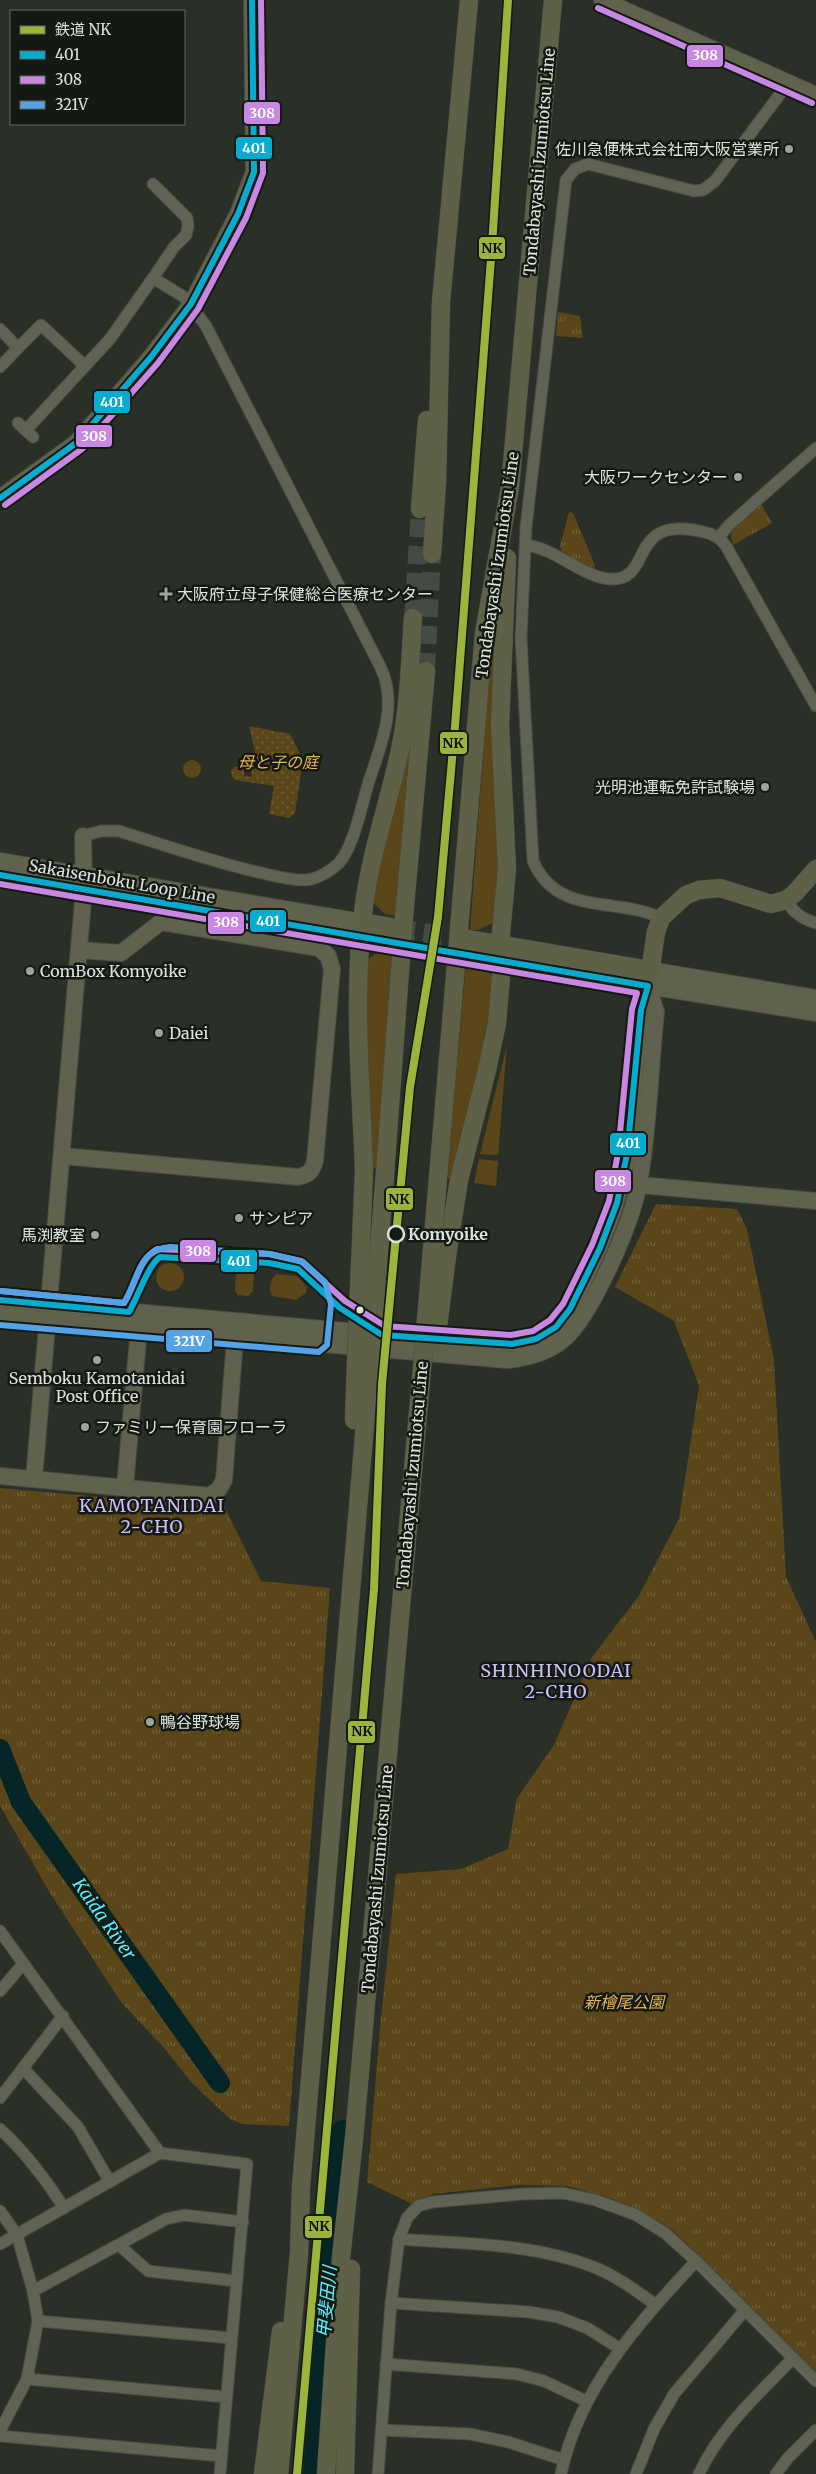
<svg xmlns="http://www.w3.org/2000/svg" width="816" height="2474" font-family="Merriweather,'Noto Sans JP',serif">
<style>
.grass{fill:#5a4618}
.park{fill:url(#park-tufts)}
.garden{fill:url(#garden-dots)}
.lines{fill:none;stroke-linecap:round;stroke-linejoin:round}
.river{stroke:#052527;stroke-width:20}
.primary-tunnel{stroke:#454b43;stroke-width:18;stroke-dasharray:18 9;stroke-linecap:butt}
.street-casing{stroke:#474c45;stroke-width:13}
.secondary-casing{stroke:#474c45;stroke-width:18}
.primary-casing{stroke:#474c45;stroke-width:19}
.street{stroke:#606253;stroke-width:11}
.secondary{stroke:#60624e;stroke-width:16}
.primary{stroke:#5e6047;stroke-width:18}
.primary-bridge-casing{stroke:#474c45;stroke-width:19;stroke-linecap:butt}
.primary-bridge{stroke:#5e6047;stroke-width:18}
.bus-1-casing{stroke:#141a13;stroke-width:10}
.bus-2-casing{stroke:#141a13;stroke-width:10}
.bus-3-casing{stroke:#141a13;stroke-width:10}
.bus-1{stroke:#06acd0;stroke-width:6}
.bus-2{stroke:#c787e3;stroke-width:6}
.bus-3{stroke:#53a3e8;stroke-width:6}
.rail-1-casing{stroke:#141a13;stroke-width:11}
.rail-1{stroke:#9bb43b;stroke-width:8}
.poi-dot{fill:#9da49c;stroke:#141a13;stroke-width:2}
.stop-dot{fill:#141a13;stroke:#dbe3da;stroke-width:2.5}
.bus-dot{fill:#dbe3da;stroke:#141a13;stroke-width:2}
.labels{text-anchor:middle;stroke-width:5;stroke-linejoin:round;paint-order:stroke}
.poi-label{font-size:16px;fill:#dbe3da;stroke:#141a13;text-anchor:start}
.street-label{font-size:16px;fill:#dbe3da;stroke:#141a13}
.park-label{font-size:16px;font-style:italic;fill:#e9b452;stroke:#141a13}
.stop-label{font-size:16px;font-weight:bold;fill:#dbe3da;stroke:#141a13;text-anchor:start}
.neighbourhood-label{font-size:18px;letter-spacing:1px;fill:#cbbff8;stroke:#141a13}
.water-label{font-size:18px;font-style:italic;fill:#53f1fd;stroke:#141a13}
.line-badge{stroke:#141a13;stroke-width:2}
.badge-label{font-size:14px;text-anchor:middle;font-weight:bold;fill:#fff}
.pale-badge-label{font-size:14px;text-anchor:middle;font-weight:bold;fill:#111}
</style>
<defs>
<pattern id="park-tufts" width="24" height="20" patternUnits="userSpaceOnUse" patternTransform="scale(1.25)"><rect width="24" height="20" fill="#5a4618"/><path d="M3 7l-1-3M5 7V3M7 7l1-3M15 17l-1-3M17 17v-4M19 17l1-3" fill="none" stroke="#716139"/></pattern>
<pattern id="garden-dots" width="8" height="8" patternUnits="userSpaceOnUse" patternTransform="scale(1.25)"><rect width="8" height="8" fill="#5a4618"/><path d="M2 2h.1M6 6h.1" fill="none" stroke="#716139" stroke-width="1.8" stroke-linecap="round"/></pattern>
</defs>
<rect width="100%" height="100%" fill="#2a3028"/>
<g class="grass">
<path d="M503,605V876L497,921L478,930H470L494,608Z"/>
<path d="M411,747L398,916L385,914L371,901L386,829Z"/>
<circle cx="192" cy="769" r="9"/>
<path d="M382,949L394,951L378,1169L372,1168L371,1123L365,1053L366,961Z"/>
<path d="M466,963L481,965L493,977C487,1047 468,1113 450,1180L447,1177Z"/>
<path d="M507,1045L498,1155L480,1154Z"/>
<path d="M479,1159L498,1161L496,1186L474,1183Z"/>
<circle cx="170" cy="1277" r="14"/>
<path d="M239,1271H249L254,1275L253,1291L248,1296L238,1295L235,1290L236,1274Z"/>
<path d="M276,1274L297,1276L307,1287L306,1293L296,1300L272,1296C268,1289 270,1280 276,1274Z"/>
</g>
<g class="park">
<path d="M558,312L580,316L583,338L556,336Z"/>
<path d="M761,504L772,523L733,545L731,536L732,531Z"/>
<path d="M569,512L573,513L595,565L594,569L562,552L560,546Z"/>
<path d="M656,1204L737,1209L747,1229L774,1360L786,1577L816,1642V2373L702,2258L670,2228L639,2210L604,2196L567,2186L520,2185L432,2194L412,2204L367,2182L380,2028L396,1874L461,1869L508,1849L517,1798L554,1745L592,1657L638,1597L679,1519L699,1386L674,1321L615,1287Z"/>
<path d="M0,1488L225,1508L261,1581L330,1588L289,2126L243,2124L230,2119L192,2083L164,2048L121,2002L50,1893L0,1806Z"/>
</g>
<path class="garden" d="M249,726L290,734L303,760L295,813L289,818L269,814L274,786L235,780L232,777L231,770L237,766L245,769L244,776L251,777L255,751Z"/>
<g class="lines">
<g class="river">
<path d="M0,1749L21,1802L220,2083"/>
<path d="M313,2474L342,2130"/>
</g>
<g class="primary-tunnel">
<path d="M413,618L420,509"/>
<path d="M426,671L432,554"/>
<path d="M397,928L468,939"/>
<path d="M396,942L468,954"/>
</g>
<defs>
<g id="street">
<path d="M153,184L187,218L188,226L186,235L174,247L153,278"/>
<path d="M0,329L18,348L0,367"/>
<path d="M18,348L41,325L85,366L110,339L153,278L184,297L206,326L381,668C398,705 381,745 369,781C362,804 354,846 339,863C331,871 317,879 306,880C290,881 272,875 257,872C210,861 164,845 119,831H101L83,836"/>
<path d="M18,423L33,437"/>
<path d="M26,430L85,366"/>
<path d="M719,537L729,525L816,448"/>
<path d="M526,545C557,549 582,577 610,579C653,582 628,519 694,530C709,533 717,534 726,546L816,706"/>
<path d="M786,900C794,913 802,919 816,923"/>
<path d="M661,918C613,896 558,917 533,861L521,638L526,527L566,180L575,169L588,164L694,191L703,190L715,181L789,82"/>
<path d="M0,1931L160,2153"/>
<path d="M0,1991L23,1964"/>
<path d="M23,2068L78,2127L110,2182"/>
<path d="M0,2098L63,2016"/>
<path d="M0,2129C26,2153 45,2178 64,2208"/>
<path d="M0,2211L17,2235L33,2291L38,2321L27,2379L0,2431"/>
<path d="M399,2239C463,2244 530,2243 591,2266C615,2275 635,2290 656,2305"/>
<path d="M0,2244L160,2153L247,2164L220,2474"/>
<path d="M119,2245L148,2271L237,2281"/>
<path d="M33,2291L166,2219L184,2215L243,2222"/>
<path d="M391,2303L529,2312L558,2317L587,2328L619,2348"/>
<path d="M38,2321L231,2338"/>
<path d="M386,2364L517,2374L544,2381L586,2401"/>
<path d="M27,2379L226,2397"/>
<path d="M381,2430L470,2434L508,2442L564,2460"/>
<path d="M0,2436L221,2456"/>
<path d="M378,2474L391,2303L399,2239L407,2218L418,2206L432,2202L523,2194L563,2193L595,2200L636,2215L665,2233L696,2261L816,2381"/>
<path d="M561,2474C579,2388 638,2324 696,2261"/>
<path d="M636,2474L654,2429L674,2394L745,2310"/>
<path d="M699,2474C720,2428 759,2394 793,2358"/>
<path d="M776,2474L787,2459L816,2430"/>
</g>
<g id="secondary">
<path d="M602,0L816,95"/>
<path d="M0,498L76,443L151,357L191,304L238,214L254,172L252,0"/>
<path d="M0,861L362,922"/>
<path d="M0,875L361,937"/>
<path d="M650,970L816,998"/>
<path d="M648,986L816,1013"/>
<path d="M62,1156L298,1177C308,1175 312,1172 315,1161L332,969L328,956L319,948L161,922L121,953L79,950"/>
<path d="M629,1184L816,1201"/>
<path d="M0,1300L459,1341C485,1343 510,1347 534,1339C562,1329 573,1304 584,1280C604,1240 620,1200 627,1155C636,1099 632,1041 648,986"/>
<path d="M0,1316L507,1360C527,1358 548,1353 564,1339C593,1313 632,1222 639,1183C649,1127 650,1068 656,1012L648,986"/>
<path d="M0,1476L210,1496L219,1489L224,1480L236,1326"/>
<path d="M34,1479L84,889L83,836"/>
<path d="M125,1487L139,1328"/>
</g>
<g id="primary">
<path d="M420,509L427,420"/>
<path d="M432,554L437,482L441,302L469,0"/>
<path d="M362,922L397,928"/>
<path d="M361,937L396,942"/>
<path d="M468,939L650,970"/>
<path d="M468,954L648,986L656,932L661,918L686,895L699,890L720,888L771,904L786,900L795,893L816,869"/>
<path d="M364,1171C361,1082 352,994 364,905C371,852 389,802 400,750C409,707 410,662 413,618"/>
<path d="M385,1173L404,917L426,671"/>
<path d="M438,1178L484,633L510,487L553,0"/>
<path d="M447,1256L459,1180L487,1070L497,1023L501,976V933L507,869L500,725L507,558"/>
<path d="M354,1420L356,1362"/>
<path d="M263,2474L281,2331"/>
<path d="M279,2474L299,2253L301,2187L370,1364"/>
<path d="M326,2474L341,2258L354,2139L422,1368"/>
<path d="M345,2474L351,2269"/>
</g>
</defs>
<use href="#street" class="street-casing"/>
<use href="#secondary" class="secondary-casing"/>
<use href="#primary" class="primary-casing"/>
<use href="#street" class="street"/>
<use href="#secondary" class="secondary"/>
<use href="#primary" class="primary"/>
<defs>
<g id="primary-bridge">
<path d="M436,1342L447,1256"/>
<path d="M356,1362L364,1171"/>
<path d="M370,1364L385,1173"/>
<path d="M422,1368L438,1178"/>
</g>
</defs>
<use href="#primary-bridge" class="primary-bridge-casing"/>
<use href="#primary-bridge" class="primary-bridge"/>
<defs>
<g id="bus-1">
<path d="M0,498L76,443L151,357L191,304L238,214L254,172L252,0"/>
<path d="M0,875L648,986L641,1010L627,1154L617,1203L600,1248L570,1309L556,1327L536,1339L512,1344L382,1335L340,1308L298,1269L269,1263L160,1257C148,1265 138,1297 129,1312L0,1300"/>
</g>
<g id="bus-2">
<path d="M598,8L812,103"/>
<path d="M5,505L82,449L158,363L198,309L246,218L263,173L261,0"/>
<path d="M0,884L637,993L632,1009L618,1153L609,1201L592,1245L563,1304L550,1320L533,1331L511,1335L385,1326L345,1301L301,1261L269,1254L157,1249C138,1260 136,1285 124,1303L1,1291"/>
</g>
<path id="bus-3" d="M0,1325L319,1352L327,1345L331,1304L325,1282L303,1262L270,1254L170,1247C137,1250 139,1279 124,1303L1,1291"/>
</defs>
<use href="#bus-1" class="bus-1-casing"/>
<use href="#bus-2" class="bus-2-casing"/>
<use href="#bus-3" class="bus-3-casing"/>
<use href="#bus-1" class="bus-1"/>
<use href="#bus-2" class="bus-2"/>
<use href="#bus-3" class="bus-3"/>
<defs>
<path id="rail-1" d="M297,2474L374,1589L382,1384L410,1087L438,917L455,726L492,246L508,0"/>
</defs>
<use href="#rail-1" class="rail-1-casing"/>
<use href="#rail-1" class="rail-1"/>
</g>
<g class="poi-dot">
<circle cx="789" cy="149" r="5"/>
<circle cx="738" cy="477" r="5"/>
<path d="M163.5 586.5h5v5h5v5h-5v5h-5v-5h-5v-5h5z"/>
<circle cx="765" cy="787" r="5"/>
<circle cx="30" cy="971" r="5"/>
<circle cx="159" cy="1033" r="5"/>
<circle cx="239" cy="1218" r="5"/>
<circle cx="95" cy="1235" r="5"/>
<circle cx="97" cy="1360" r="5"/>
<circle cx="85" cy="1427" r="5"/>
<circle cx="150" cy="1722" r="5"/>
</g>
<circle class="stop-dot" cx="396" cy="1234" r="8"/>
<circle class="bus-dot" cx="360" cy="1310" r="4.5"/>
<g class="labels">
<g class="poi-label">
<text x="779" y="155" text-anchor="end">佐川急便株式会社南大阪営業所</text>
<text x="728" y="483" text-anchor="end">大阪ワークセンター</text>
<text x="177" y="600">大阪府立母子保健総合医療センター</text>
<text x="755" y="793" text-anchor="end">光明池運転免許試験場</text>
<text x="40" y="977">ComBox Komyoike</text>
<text x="169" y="1039">Daiei</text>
<text x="249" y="1224">サンピア</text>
<text x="85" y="1241" text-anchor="end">馬渕教室</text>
<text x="97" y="1384" text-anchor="middle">Semboku Kamotanidai<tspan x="97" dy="18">Post Office</tspan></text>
<text x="95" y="1433">ファミリー保育園フローラ</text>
<text x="160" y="1728">鴨谷野球場</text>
</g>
<g class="street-label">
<text transform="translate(539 162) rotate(-85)" y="6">Tondabayashi Izumiotsu Line</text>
<text transform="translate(497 565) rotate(-82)" y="6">Tondabayashi Izumiotsu Line</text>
<text transform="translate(122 881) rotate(10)" y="6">Sakaisenboku Loop Line</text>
<text transform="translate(412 1475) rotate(-85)" y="6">Tondabayashi Izumiotsu Line</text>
<text transform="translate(377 1879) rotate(-85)" y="6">Tondabayashi Izumiotsu Line</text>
</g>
<g class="park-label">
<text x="278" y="768">母と子の庭</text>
<text x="624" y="2008">新檜尾公園</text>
</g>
<g class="stop-label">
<text x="408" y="1240">Komyoike</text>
</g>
<g class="neighbourhood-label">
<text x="152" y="1512">KAMOTANIDAI<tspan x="152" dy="21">2-CHO</tspan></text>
<text x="556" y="1677">SHINHINOODAI<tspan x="556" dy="21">2-CHO</tspan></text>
</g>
<g class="water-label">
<text transform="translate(104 1919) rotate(55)" y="6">Kaida River</text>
<text transform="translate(327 2302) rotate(-85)" y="6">甲斐田川</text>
</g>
</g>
<g class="line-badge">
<rect x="686" y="44" width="38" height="24" rx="5" fill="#c787e3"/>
<rect x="243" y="101" width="38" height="24" rx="5" fill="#c787e3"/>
<rect x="235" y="136" width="38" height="24" rx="5" fill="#06acd0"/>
<rect x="478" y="236" width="28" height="24" rx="5" fill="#9bb43b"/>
<rect x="93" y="390" width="38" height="24" rx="5" fill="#06acd0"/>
<rect x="75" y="424" width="38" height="24" rx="5" fill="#c787e3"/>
<rect x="439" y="731" width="29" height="24" rx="5" fill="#9bb43b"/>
<rect x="249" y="909" width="38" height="24" rx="5" fill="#06acd0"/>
<rect x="207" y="911" width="38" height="24" rx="5" fill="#c787e3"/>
<rect x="609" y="1132" width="38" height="24" rx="5" fill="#06acd0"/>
<rect x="594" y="1169" width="38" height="24" rx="5" fill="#c787e3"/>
<rect x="385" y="1187" width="29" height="24" rx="5" fill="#9bb43b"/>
<rect x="179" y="1239" width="38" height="24" rx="5" fill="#c787e3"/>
<rect x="220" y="1249" width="38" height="24" rx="5" fill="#06acd0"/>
<rect x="165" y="1329" width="48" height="24" rx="5" fill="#53a3e8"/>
<rect x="347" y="1720" width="29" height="24" rx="5" fill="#9bb43b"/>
<rect x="304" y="2215" width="29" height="24" rx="5" fill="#9bb43b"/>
</g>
<g class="badge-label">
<text x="705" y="60">308</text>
<text x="262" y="118">308</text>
<text x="254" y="153">401</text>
<text x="112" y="407">401</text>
<text x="94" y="441">308</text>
<text x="268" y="926">401</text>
<text x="226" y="927">308</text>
<text x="628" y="1148">401</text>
<text x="613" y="1186">308</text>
<text x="198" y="1256">308</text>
<text x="239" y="1266">401</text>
<text x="189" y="1346">321V</text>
</g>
<g class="pale-badge-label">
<text x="492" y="253">NK</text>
<text x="453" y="748">NK</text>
<text x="399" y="1204">NK</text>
<text x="362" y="1736">NK</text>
<text x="319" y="2231">NK</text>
</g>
<rect x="10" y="10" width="175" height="115" fill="#141a13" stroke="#646a63"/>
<rect x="20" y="26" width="25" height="8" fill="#9bb43b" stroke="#646a63"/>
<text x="55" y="35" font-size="15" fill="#dbe3da">鉄道 NK</text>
<rect x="20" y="51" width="25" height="8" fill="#06acd0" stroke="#646a63"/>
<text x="55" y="60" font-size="15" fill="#dbe3da">401</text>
<rect x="20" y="76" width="25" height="8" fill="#c787e3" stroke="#646a63"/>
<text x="55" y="85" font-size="15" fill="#dbe3da">308</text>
<rect x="20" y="101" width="25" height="8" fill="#53a3e8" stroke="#646a63"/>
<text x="55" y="110" font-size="15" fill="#dbe3da">321V</text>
</svg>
